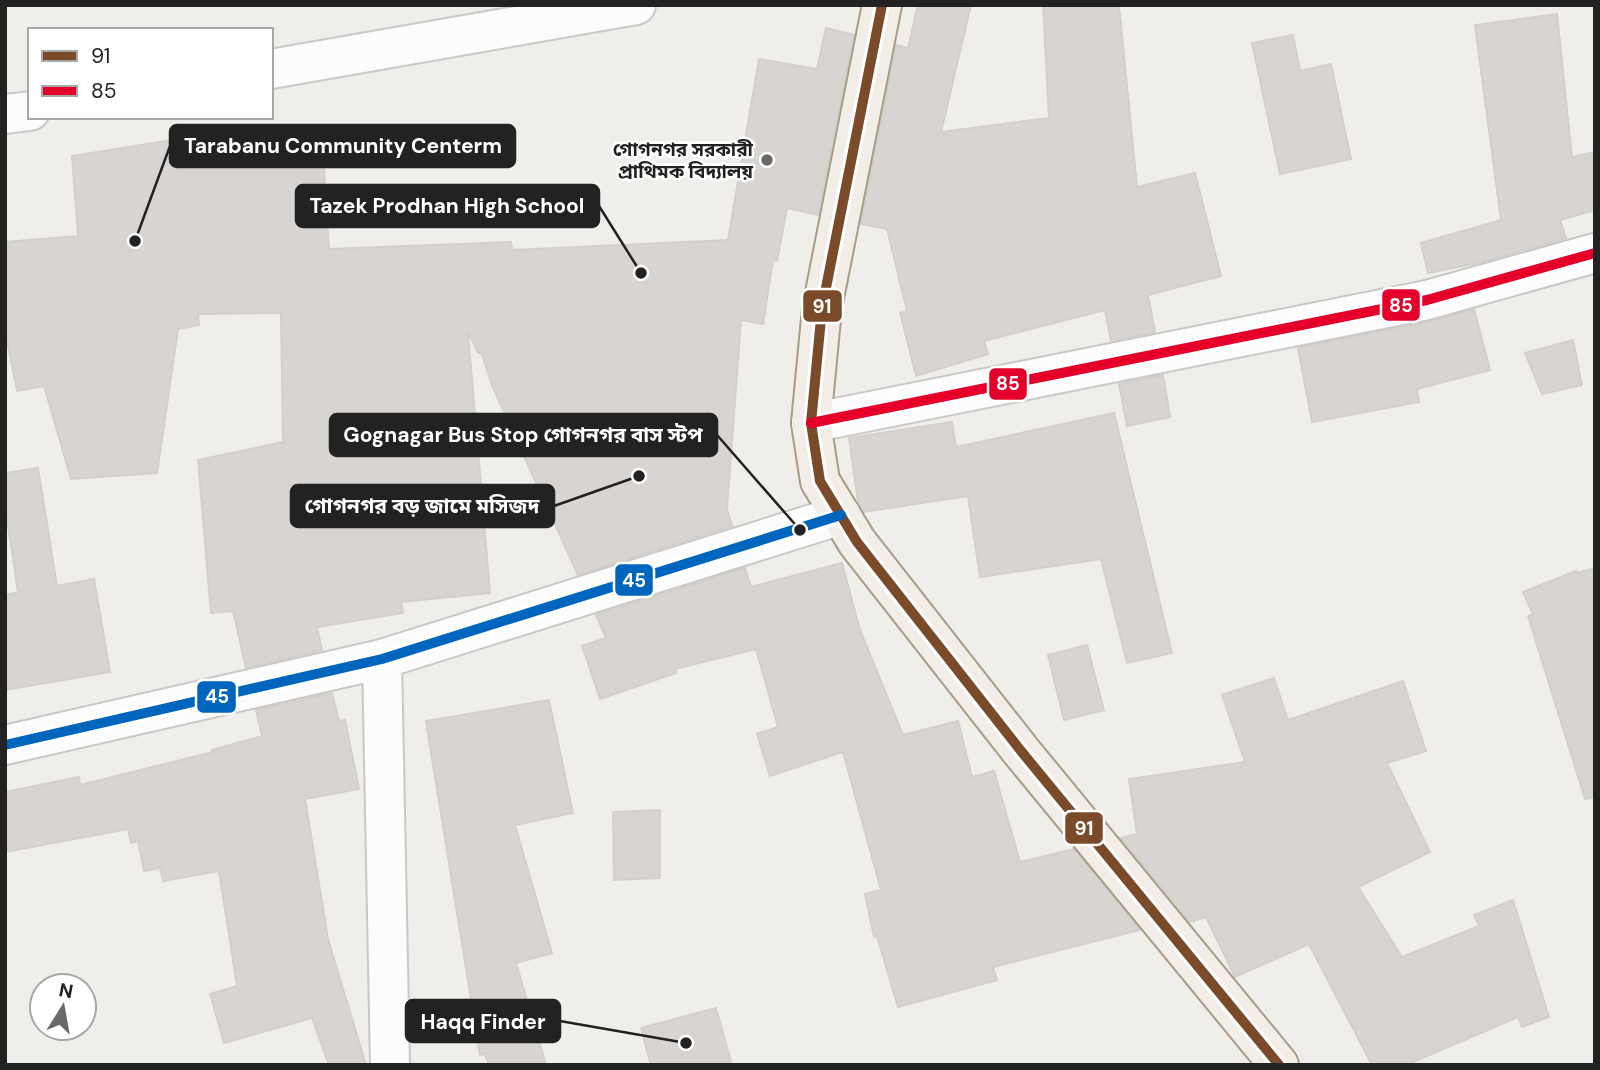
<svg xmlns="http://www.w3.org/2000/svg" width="1600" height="1070" font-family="'DM Sans','Noto Sans Bengali',sans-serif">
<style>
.building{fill:#d7d4d2;stroke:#d3d0cc;stroke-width:2}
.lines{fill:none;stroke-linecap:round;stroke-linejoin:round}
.minor-casing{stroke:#c9c8c7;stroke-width:42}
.major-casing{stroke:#a79c86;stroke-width:42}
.minor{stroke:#fdfcfc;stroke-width:38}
.major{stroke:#f3ede7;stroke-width:38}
.bus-1-casing{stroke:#fff;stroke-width:16}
.bus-2-casing{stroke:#fff;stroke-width:16}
.bus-3-casing{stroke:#fff;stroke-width:16}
.bus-1{stroke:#7a4b2a;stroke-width:10}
.bus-2{stroke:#e4002b;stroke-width:10}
.bus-3{stroke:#0065bd;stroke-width:10}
.poi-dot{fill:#6a6968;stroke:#fff;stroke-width:2.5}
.labels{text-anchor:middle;stroke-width:5;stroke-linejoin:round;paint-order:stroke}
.poi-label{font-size:19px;font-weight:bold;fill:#222;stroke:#fff;text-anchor:end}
.leader{fill:none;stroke:#222;stroke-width:2.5}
.callout-dot{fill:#222;stroke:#fff;stroke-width:2.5}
.callout{fill:#222;stroke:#222;stroke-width:2.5}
.callout-label{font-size:21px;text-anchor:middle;font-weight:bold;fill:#fff}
.line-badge{stroke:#fff;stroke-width:2.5}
.badge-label{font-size:19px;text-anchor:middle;font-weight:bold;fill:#fff}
</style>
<rect width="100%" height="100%" fill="#f0eeeb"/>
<g class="building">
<path d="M918,5H971L941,132L1049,118L1043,5H1119L1137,187L1195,173L1221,276L1148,295L1155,332L1111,341L1105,310L984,341L988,354L916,376L900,313L907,311L887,229L861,224L896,45L908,48Z"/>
<path d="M1557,14L1572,157L1595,152V210L1560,220L1566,238L1478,263L1428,273L1421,243L1501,220L1475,25Z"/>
<path d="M826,28L854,35L818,215L787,208L777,261L773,260L763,324L741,320L727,509L732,526L578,575L493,388L481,352L478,353L468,332L490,593L401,602L403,613L317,627L322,650L246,668L233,611L211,613L198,460L283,442L281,313L198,314L199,325L178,329L157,473L71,479L44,386L17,391L5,331V242L78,236L72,156L185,138L187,158L323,154L329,249L511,242L512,250L728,240L759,59L817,69Z"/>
<path d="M1293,35L1300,71L1331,64L1351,159L1280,174L1252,43Z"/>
<path d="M1474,309L1490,370L1417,389L1419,402L1312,422L1298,348L1431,321Z"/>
<path d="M1573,340L1582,385L1542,394L1525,353Z"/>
<path d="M1163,375L1170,417L1127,426L1119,384Z"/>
<path d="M1114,413L1172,653L1127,663L1101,559L980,577L968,496L864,512L858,502L849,438L952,422L956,447Z"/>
<path d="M38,468L57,586L94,579L110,672L5,690V595L18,592L5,505V473Z"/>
<path d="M842,563L860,630L903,735L958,721L972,777L994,771L1020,862L1074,849L1140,930L993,967L997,980L898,1007L877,936L874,937L865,894L881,890L843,752L770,776L757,734L778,727L756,649L675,669L676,673L600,699L582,646L606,638L596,615L745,568L751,587Z"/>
<path d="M1595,568V797L1585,799L1528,616L1533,614L1523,592L1576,571V573Z"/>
<path d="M1087,645L1104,710L1064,720L1048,655Z"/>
<path d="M1274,678L1288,720L1403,681L1426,751L1387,763L1430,852L1358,887L1402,957L1479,926L1474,915L1513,900L1549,1017L1522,1027L1518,1017L1406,1065H1372L1309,944L1235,977L1206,917L1190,922L1121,838L1137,834L1129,779L1245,762L1222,695Z"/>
<path d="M332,693L339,721L345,720L359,789L305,799L328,939L366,1065H329L312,1018L224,1043L210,994L237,986L219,871L163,881L160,868L144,871L138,841L131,843L128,829L5,852V792L79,777L80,785L213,752L212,750L262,736L256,710Z"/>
<path d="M549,700L573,813L515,825L552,953L516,963L546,1065H489L485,1054L480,1055L426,721Z"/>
<path d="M660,810V878L614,880L613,812Z"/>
<path d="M716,1008L732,1065H651L641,1028Z"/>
</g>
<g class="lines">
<defs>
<g id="minor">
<path d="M271,69L636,5"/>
<path d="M5,114L30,111"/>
<path d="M811,423L1427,300L1595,253"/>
<path d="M382,659L390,1065"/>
<path d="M5,745L382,659L841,515"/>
</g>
<path id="major" d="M882,5L822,308L811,423L820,481L857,542L1021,751L1279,1065"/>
</defs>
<use href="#minor" class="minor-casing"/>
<use href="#major" class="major-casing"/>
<use href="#minor" class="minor"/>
<use href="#major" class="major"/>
<defs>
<path id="bus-1" d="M882,5L822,308L811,423L820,481L857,542L1021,751L1279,1065"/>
<path id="bus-2" d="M811,423L1427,300L1595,253"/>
<path id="bus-3" d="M5,745L382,659L841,515"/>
</defs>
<use href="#bus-1" class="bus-1-casing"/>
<use href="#bus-2" class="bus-2-casing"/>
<use href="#bus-3" class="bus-3-casing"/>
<use href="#bus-1" class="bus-1"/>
<use href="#bus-2" class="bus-2"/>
<use href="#bus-3" class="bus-3"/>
</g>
<circle class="poi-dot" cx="767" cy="160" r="7"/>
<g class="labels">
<g class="poi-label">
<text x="753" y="156">গোগনগর সরকারী<tspan x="753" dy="22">প্রাথিমক বিদ্যালয়</tspan></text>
</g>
</g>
<path class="leader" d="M135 241L170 146M641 273L599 206M800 530L717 435M639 476L554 506M686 1043L560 1021"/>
<g class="callout-dot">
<circle cx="135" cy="241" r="7"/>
<circle cx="641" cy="273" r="7"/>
<circle cx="800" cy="530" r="7"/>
<circle cx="639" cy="476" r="7"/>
<circle cx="686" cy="1043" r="7"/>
</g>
<g class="callout">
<rect x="170" y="125" width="345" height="42" rx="7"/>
<rect x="296" y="185" width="303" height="42" rx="7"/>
<rect x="330" y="414" width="387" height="42" rx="7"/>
<rect x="291" y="485" width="263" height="42" rx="7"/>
<rect x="406" y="1000" width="154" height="42" rx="7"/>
</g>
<g class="callout-label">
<text x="343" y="153">Tarabanu Community Centerm</text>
<text x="447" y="213">Tazek Prodhan High School</text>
<text x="523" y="442">Gognagar Bus Stop গোগনগর বাস স্টপ</text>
<text x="422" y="513">গোগনগর বড় জামে মসিজদ</text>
<text x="483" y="1029">Haqq Finder</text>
</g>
<g class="line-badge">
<rect x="1381" y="288" width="40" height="34" rx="7" fill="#e4002b"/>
<rect x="802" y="289" width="41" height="34" rx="7" fill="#7a4b2a"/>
<rect x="988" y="367" width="40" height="34" rx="7" fill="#e4002b"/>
<rect x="614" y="563" width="40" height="34" rx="7" fill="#0065bd"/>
<rect x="196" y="680" width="41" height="34" rx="7" fill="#0065bd"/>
<rect x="1064" y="811" width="40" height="34" rx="7" fill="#7a4b2a"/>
</g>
<g class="badge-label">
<text x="1401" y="312">85</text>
<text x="822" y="313">91</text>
<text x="1008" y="390">85</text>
<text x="634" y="587">45</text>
<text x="217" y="703">45</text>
<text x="1084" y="835">91</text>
</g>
<rect width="1600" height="1070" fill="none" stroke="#222222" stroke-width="14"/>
<rect x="28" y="28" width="245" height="91" fill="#ffffff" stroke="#a7a7a7" stroke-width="2"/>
<rect x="42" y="51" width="35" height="10" fill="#7a4b2a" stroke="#a7a7a7" stroke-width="2"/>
<text x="91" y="63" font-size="21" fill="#222222">91</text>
<rect x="42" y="86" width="35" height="10" fill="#e4002b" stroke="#a7a7a7" stroke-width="2"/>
<text x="91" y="98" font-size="21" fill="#222222">85</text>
<g transform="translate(63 1007) rotate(11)"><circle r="33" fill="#ffffff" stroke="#a7a7a7" stroke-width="2"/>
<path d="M0-5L12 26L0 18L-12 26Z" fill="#6a6968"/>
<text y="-10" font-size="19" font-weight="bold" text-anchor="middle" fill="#222222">N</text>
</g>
</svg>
